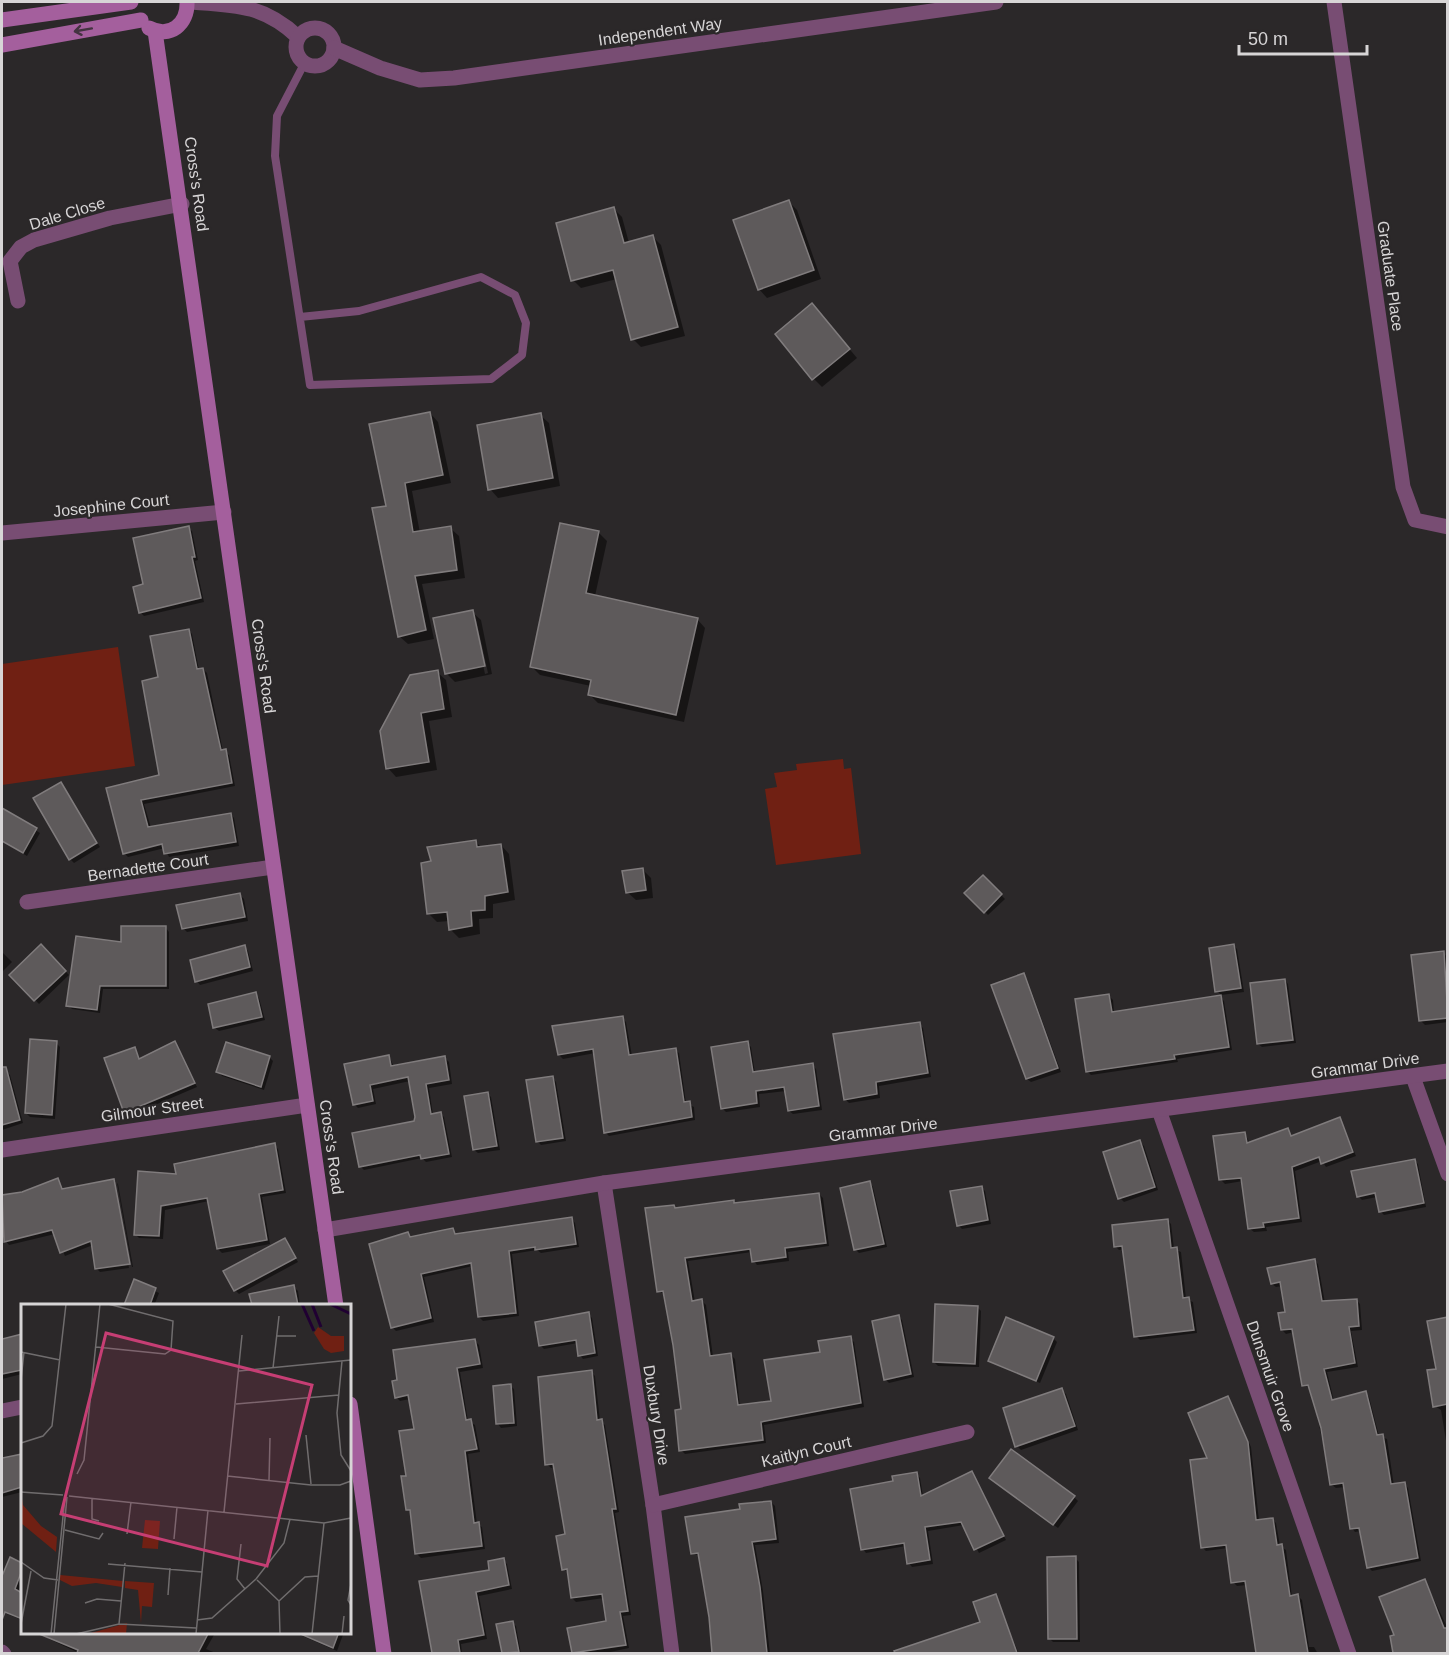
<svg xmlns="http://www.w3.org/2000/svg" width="1449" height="1655" font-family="Helvetica,sans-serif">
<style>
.green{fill:#702013}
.shadow{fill:#0007;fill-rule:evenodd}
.building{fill:#5e5a5b;stroke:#807c7d;stroke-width:1.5}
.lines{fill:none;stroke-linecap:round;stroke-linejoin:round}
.lane{stroke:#784d73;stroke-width:8}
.street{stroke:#784d73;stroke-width:15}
.secondary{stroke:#a45f9d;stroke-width:15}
.oneway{stroke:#433340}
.labels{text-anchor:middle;stroke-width:4.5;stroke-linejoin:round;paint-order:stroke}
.street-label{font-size:16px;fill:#d7d5d6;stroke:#2b2829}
.inset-river{fill:none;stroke:#200032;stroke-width:3}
.inset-road{fill:none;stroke:#706d6e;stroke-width:1.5}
.view{fill:#c63e74;fill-opacity:0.15;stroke:#c63e74;stroke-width:3}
.inset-edge{fill:none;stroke:#d7d5d6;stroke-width:3}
</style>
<rect width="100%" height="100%" fill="#2b2829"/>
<g class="green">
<path d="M118,647L135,766L2,785V664Z"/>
<path d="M843,759L844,769L851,768L861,854L776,865L765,789L777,787L774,773L797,770L796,764Z"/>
</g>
<g class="shadow">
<path d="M789,202L797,210L821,279L767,298L759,289Z"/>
<path d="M614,209L622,217L629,243L653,237L661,245L685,336L641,347L633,339L617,279L581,288L573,280Z"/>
<path d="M820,314L857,358L822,387L814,379Z"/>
<path d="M430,413L438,422L451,483L412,491L420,533L450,528L459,536L465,578L422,584L434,639L408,644L399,636L387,507Z"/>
<path d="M540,415L549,423L560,486L498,498L490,489Z"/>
<path d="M188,528L192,531L198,560L195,561L204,602L144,616L140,612L145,585Z"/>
<path d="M598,532L607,541L595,596L697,619L705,628L684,722L598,703L589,694L591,686L540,675L532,667Z"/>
<path d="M472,612L481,620L492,674L455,682L447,674ZM473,619H476L488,673L485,674Z"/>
<path d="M189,630L192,634L199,670L203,669L207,673L223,751L229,755L235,786L144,804L151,828L231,814L234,818L239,846L169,857L165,848L128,857L124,853L108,789L160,776V678Z"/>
<path d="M437,672L446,680L452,717L429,721L437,770L396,777L388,768Z"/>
<path d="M61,784L100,847L74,863L70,859Z"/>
<path d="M2,810L40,833L27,856L2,841Z"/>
<path d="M476,842L482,848L501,845L509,854L515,900L493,904V918L479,919L480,934L459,938L450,929L449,921L437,922L429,914L432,863Z"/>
<path d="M642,869L651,878L653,898L636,900L627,892Z"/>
<path d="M983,877L1005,899L988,915L967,893Z"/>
<path d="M240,895L244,899L248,921L187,932L183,928Z"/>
<path d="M166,928L169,932V989H103L100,1013L72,1009L68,1005L122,944Z"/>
<path d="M1233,945L1237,949L1244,992L1221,995L1217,991Z"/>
<path d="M41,946L69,975L39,1004L11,975Z"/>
<path d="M244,947L248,951L253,971L200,985L197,981Z"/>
<path d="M2,952L12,962L2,972Z"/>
<path d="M1443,953L1447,957L1448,1022L1425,1025L1421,1021Z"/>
<path d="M1023,975L1027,979L1061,1072L1031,1082L1027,1079Z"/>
<path d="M1285,980L1288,984L1296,1043L1262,1047L1258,1044Z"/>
<path d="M255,994L259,998L265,1020L219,1031L215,1028Z"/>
<path d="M1109,996L1113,1000L1114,1013L1220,997L1224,1001L1232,1050L1177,1059L1178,1062L1091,1075L1087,1071Z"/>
<path d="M622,1018L626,1022L632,1056L675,1050L679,1053L686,1103L694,1107L695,1120L609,1136L605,1132L595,1053L563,1059L559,1055Z"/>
<path d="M919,1024L923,1028L931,1077L879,1086L880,1098L849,1103L845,1099Z"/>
<path d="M56,1043L60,1047L55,1119L30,1117L26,1113Z"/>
<path d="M174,1043L197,1087L129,1116L125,1112L134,1049L141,1060Z"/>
<path d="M747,1043L751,1047L755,1073L812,1065L816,1069L822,1110L793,1114L789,1111L786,1091L759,1094L760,1107L726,1112L722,1108Z"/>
<path d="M227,1044L270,1058L273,1061L264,1090L222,1076L218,1072Z"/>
<path d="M389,1056L394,1067L445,1058L449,1062L452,1084L429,1088L433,1115L440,1113L444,1117L452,1157L426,1162L422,1158L364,1170L360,1166L415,1122L417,1117L410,1081L373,1089L376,1104L358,1108L354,1104Z"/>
<path d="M6,1071L10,1075L23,1123L2,1130V1073Z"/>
<path d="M553,1078L556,1082L566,1141L541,1145L537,1141Z"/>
<path d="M488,1094L491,1097L500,1150L478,1153L474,1150Z"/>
<path d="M1340,1119L1356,1156L1326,1167L1322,1161L1295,1171L1302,1222L1266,1227L1267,1231L1254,1232L1250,1229L1243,1181L1225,1184L1221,1180L1245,1133L1250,1144L1288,1130L1292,1137Z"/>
<path d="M1140,1142L1144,1146L1158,1190L1124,1202L1120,1198Z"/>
<path d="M274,1145L278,1149L286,1193L262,1197L270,1244L222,1253L218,1249L209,1201L165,1210L163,1239L139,1238L135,1234L178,1176Z"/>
<path d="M1414,1160L1418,1164L1426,1207L1384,1215L1380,1211L1377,1197L1362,1200L1358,1196Z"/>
<path d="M57,1180L63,1190L114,1180L116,1182H113L129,1268L100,1272L96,1268L93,1245L65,1256L55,1234L9,1245L5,1240L2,1241V1197L22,1193Z"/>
<path d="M117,1183L118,1184L133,1267H132Z"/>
<path d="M870,1183L873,1187L887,1247L859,1253L855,1249Z"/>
<path d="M981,1187L985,1191L991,1224L962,1229L958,1225Z"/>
<path d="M819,1194L823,1198L829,1246L788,1252L789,1261L757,1265L754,1261L752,1252L688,1261L695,1302L702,1301L706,1305L713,1357L731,1355L735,1359L740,1407L773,1402L821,1353L850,1338L854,1342L864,1407L764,1425L766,1443L685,1454L681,1450L683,1411L674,1345L665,1295L659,1291L674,1207L676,1209L733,1202L736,1204Z"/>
<path d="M572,1219L575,1223L579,1247L541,1253L537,1250L512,1254L519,1316L483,1321L479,1317L473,1266L424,1277L434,1322L396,1331L392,1327L408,1234L412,1238L453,1229L457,1236Z"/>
<path d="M1167,1220L1171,1224L1174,1249L1181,1252L1186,1299L1193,1302L1197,1333L1140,1340L1136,1336L1124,1249L1119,1250L1115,1246Z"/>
<path d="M285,1240L298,1262L239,1294L235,1290Z"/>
<path d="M1314,1260L1318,1264L1325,1303L1356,1300L1360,1304L1362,1330L1351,1331L1358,1367L1327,1372L1334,1401L1365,1393L1369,1397L1379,1436L1387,1439L1394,1486L1405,1484L1408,1488L1421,1561L1372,1571L1368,1567L1361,1531L1355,1532L1352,1528L1345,1487L1336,1488L1332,1485L1311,1388L1304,1385L1294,1332L1286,1334L1282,1330L1286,1313L1282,1286L1276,1287L1272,1284Z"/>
<path d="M135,1281L159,1293L154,1306H125Z"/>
<path d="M294,1287L298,1291L300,1306H253L251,1295Z"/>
<path d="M977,1307L981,1311L979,1367L938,1366L934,1362Z"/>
<path d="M588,1314L592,1318L598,1356L583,1359L580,1355L578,1343L544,1349L540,1345Z"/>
<path d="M899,1317L902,1320L914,1377L889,1383L885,1379Z"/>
<path d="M1448,1318V1453L1441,1410L1435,1406L1438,1370Z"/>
<path d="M22,1336V1374L2,1379V1341Z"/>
<path d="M1053,1338L1057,1342L1040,1383L990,1361Z"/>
<path d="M475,1341L479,1345L483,1368L460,1372L468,1421L475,1425L480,1452L468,1454L477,1524L482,1527L485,1549L421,1558L417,1554L412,1514L407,1509L408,1477L416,1430L410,1399L400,1401L396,1397Z"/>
<path d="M591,1372L595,1376L600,1421L605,1425L619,1512L615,1513L631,1615L623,1616L629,1648L601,1654H573L568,1630L608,1622L604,1598L576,1602L572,1598L569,1573L563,1569L566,1536L556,1467L551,1468L547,1464Z"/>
<path d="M510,1386L514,1389L517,1426L501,1428L498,1424Z"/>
<path d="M1062,1390L1066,1394L1078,1430L1021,1450L1017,1446Z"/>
<path d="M1228,1398L1251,1447L1259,1521L1272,1519L1276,1523L1280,1546L1286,1550L1292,1597L1298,1596L1302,1600L1309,1647H1314L1318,1654H1255L1258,1653L1247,1585L1237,1586L1233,1582L1228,1548L1206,1551L1203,1548L1209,1459Z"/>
<path d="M22,1456V1492L2,1497V1460Z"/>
<path d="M972,1473L1006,1540L979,1553L964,1525L928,1531L933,1564L912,1567L909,1563L906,1546L866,1553L863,1549L916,1474L920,1478L923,1496Z"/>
<path d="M995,1482L1074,1497L1078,1501L1058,1528Z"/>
<path d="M771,1502L775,1506L779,1543L755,1545L763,1591L770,1654H714L711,1617L700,1556L692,1553L741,1510Z"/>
<path d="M1075,1558L1079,1562L1080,1642H1053L1049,1638Z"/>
<path d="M11,1559L22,1564V1582L18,1592L22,1594V1620L2,1612V1569L5,1571Z"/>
<path d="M503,1560L507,1564L512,1589L479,1596L487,1639L461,1644L462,1654H433L421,1582L491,1572Z"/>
<path d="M1425,1581L1448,1629V1654H1395L1396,1637Z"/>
<path d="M995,1596L1019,1654H887L982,1622Z"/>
<path d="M512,1623L516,1626L521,1654H503L498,1625Z"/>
<path d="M46,1632H212L214,1635L206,1649L218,1654H81L49,1639L45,1636Z"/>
<path d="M293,1632H344L337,1651Z"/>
</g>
<g class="building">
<path d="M789,200L814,270L758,290L733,220Z"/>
<path d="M614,207L624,243L653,235L678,327L631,340L613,270L571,281L556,223Z"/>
<path d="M812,303L850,349L812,380L775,334Z"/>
<path d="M430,412L443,475L405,483L413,532L451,526L457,570L415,576L426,630L398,637L372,508L386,506L369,424Z"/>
<path d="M541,413L553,478L488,490L477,425Z"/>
<path d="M560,523L599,531L586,593L698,618L676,715L588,695L591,680L530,667Z"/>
<path d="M189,526L195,557H192L201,598L139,613L133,587L143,584L133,538Z"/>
<path d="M473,610L485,666L445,674L433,618Z"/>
<path d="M189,629L197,669L203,668L221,750L226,749L232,783L141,800L148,827L231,813L236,842L164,854L162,844L123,854L106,788L159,775L142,681L158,677L150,636Z"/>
<path d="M438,670L444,709L421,713L429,762L386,769L380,731L410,675Z"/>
<path d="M61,782L97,843L69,860L33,798Z"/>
<path d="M2,808L37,828L23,853L2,841Z"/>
<path d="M476,840L477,847L501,844L508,892L485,896V910L471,911L472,926L449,930L447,912L427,914L421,863L431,861L427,847Z"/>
<path d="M643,868L646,890L626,893L622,871Z"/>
<path d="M983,875L1002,894L984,913L964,893Z"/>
<path d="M240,893L245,917L182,929L176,905Z"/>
<path d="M121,926H166V986H100L97,1010L66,1006L76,936L121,942Z"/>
<path d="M41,944L66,971L34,1001L9,975Z"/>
<path d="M1234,944L1241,988L1215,992L1209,948Z"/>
<path d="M245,945L250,967L195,982L190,960Z"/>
<path d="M1444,951L1448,1018L1419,1021L1411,955Z"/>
<path d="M1024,973L1058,1068L1026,1079L991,985Z"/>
<path d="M1285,979L1293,1040L1257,1044L1250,983Z"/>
<path d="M256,992L262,1017L213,1028L208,1004Z"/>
<path d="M1109,994L1112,1012L1221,995L1229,1047L1174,1055L1175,1059L1086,1072L1075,999Z"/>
<path d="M623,1016L629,1055L676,1048L684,1102L690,1101L692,1117L604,1133L593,1049L558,1055L552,1026Z"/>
<path d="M920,1022L928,1073L876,1082L877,1094L844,1100L833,1034Z"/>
<path d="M30,1039L57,1041L52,1115L25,1113Z"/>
<path d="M175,1041L195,1083L124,1113L104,1058L135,1047L139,1059Z"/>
<path d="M748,1041L753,1072L813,1063L819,1106L788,1111L784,1087L756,1091L757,1103L721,1109L711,1047Z"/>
<path d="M226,1042L270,1056L261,1087L216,1072Z"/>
<path d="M389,1055L391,1066L445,1056L449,1080L426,1084L431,1114L441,1112L449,1154L421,1159L420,1155L359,1167L352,1133L414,1121L415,1117L408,1077L370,1085L373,1101L353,1105L344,1064Z"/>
<path d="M2,1067H6L20,1120L2,1125Z"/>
<path d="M553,1076L563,1138L536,1142L526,1080Z"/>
<path d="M488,1092L497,1146L473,1150L464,1096Z"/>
<path d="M1340,1117L1353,1152L1321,1164L1319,1157L1292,1167L1299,1218L1263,1223L1264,1227L1248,1229L1241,1178L1219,1180L1213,1136L1245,1132L1247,1143L1288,1128L1291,1136Z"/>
<path d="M1140,1140L1155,1187L1118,1199L1103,1152Z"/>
<path d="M275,1143L283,1190L259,1194L267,1240L217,1249L207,1198L161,1206L159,1236L134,1235L138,1171L176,1174L174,1164Z"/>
<path d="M1415,1159L1424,1203L1379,1212L1375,1193L1357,1197L1351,1171Z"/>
<path d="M58,1178L62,1189L114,1179L130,1264L95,1269L91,1241L60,1253L52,1230L4,1242L2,1195L22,1192Z"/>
<path d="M870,1181L884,1244L854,1250L840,1188Z"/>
<path d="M982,1186L988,1220L957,1226L950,1191Z"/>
<path d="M819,1193L826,1243L785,1248L786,1257L752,1262L750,1249L685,1258L692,1301L702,1299L710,1356L731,1353L738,1405L771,1401L764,1360L820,1352L818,1341L851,1336L861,1403L761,1422L763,1440L679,1451L675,1410L681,1409L673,1345L663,1291L657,1292L645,1208L674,1205L675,1208L734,1200V1203Z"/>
<path d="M572,1217L576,1244L535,1250V1247L509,1251L516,1313L478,1317L471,1263L421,1274L431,1318L391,1328L369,1244L408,1232L410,1237L453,1228L455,1234Z"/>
<path d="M1168,1219L1171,1248L1177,1247L1183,1298L1189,1297L1194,1330L1134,1337L1122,1246L1114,1247L1112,1225Z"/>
<path d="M285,1238L296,1258L234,1291L223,1271Z"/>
<path d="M1315,1259L1322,1301L1357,1299L1359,1326L1349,1327L1355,1363L1324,1369L1332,1400L1366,1391L1377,1435L1383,1434L1391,1484L1405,1482L1418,1558L1367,1568L1359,1528L1350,1529L1343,1483L1330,1485L1321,1428L1308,1385L1302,1386L1292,1329L1281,1330L1278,1313L1285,1312L1280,1282L1271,1284L1267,1268Z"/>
<path d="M134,1279L156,1288L150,1305H124Z"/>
<path d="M294,1285L298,1305H252L249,1294Z"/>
<path d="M935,1304L978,1306L975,1364L933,1362Z"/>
<path d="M589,1312L595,1353L578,1356L576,1340L539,1346L535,1322Z"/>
<path d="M899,1315L911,1374L884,1380L872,1321Z"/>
<path d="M1006,1317L1054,1337L1036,1381L988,1361Z"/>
<path d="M1448,1317V1404L1433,1407L1427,1370L1436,1369L1427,1321Z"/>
<path d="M22,1334V1370L2,1374V1339Z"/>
<path d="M475,1339L480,1364L457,1368L466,1420L471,1419L477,1449L465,1451L474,1523L479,1522L482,1546L415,1554L410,1510H406L401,1476H406L399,1431L414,1429L408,1395L395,1398L392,1381L397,1380L393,1350Z"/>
<path d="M592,1370L597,1420L602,1419L616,1509H612L628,1611L620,1612L626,1645L572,1653L567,1628L606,1621L602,1594L571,1598L567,1569L562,1570L556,1536L565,1534L553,1464L545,1465L538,1377Z"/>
<path d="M511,1384L514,1423L496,1424L493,1386Z"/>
<path d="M1062,1388L1075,1426L1015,1447L1003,1408Z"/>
<path d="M1228,1396L1248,1442L1256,1520L1273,1518L1277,1545L1282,1544L1290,1596L1298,1594L1308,1653H1256L1245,1581L1231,1583L1226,1545L1201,1548L1190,1460L1207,1458L1188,1413Z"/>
<path d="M1011,1449L1075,1496L1053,1525L989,1478Z"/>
<path d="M22,1454V1487L2,1493V1458Z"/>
<path d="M972,1471L1004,1536L974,1550L961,1522L925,1527L930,1560L907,1564L904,1543L861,1550L850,1489L893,1481L892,1476L917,1472L921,1496Z"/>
<path d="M771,1501L776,1539L752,1542L760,1587L767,1653H712L709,1617L698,1553L691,1554L685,1517L740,1509L739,1504Z"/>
<path d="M1076,1556L1077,1639H1048L1047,1557Z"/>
<path d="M10,1557L22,1563V1570L15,1589L22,1593V1619L5,1612L2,1620V1576Z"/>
<path d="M504,1558L509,1585L476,1592L484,1635L458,1640L460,1653H432L419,1581L489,1570L488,1561Z"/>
<path d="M1425,1579L1444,1628H1448V1653H1393L1390,1636L1394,1635L1379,1597Z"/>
<path d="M996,1594L1017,1653H895L894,1651L980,1622L973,1602Z"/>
<path d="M513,1621L519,1652L502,1653L496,1624Z"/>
<path d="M209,1632L198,1653H77L78,1650L37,1633Z"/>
<path d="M296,1632H339L333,1648Z"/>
</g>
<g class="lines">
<path class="lane" d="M300,317L359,311L481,277L515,295L526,323L522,355L491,379L310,385L275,156L277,116L304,64"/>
<g class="street">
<path d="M189,2C234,5 263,4 298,37"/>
<path d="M1334,2L1403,487L1415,520L1448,527"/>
<circle cx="315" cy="47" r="19"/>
<path d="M334,48L380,68L420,80L454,78L996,2"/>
<path d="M18,301L10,261L21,247L34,240L110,218L182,204"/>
<path d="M2,533L224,512"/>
<path d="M27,902L273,867"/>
<path d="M1413,1077L1448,1174"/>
<path d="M1159,1110L1349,1654"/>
<path d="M2,1150L307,1105"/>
<path d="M604,1183L653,1505L672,1654"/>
<path d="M325,1230L604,1183L1448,1071"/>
<path d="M2,1411L22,1407"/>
<path d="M653,1505L967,1432"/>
<path d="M2,1652L4,1654"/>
</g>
<g class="secondary">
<path d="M2,20L131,2"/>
<path d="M149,28C170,39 188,24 187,2"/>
<path d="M155,31L336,1306"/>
<path d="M2,45L141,20"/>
<path d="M350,1404L384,1654"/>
</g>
</g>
<defs><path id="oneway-shaft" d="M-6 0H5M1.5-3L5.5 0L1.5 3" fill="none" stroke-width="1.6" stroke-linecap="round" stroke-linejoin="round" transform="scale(1.5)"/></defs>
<use class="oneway" href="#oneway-shaft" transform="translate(83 30) rotate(170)"/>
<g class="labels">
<g class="street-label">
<text transform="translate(660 31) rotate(-8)" y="6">Independent Way</text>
<text transform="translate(197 184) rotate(82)" y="6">Cross's Road</text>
<text transform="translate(67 213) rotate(-17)" y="6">Dale Close</text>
<text transform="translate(1391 276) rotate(82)" y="6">Graduate Place</text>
<text transform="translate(111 505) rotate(-6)" y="6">Josephine Court</text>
<text transform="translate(264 666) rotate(82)" y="6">Cross's Road</text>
<text transform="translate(148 867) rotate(-8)" y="6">Bernadette Court</text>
<text transform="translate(1365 1065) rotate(-8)" y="6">Grammar Drive</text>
<text transform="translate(152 1109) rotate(-8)" y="6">Gilmour Street</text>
<text transform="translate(883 1129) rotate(-7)" y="6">Grammar Drive</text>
<text transform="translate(332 1147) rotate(82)" y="6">Cross's Road</text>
<text transform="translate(1271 1376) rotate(71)" y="6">Dunsmuir Grove</text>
<text transform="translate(657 1415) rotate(81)" y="6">Duxbury Drive</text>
<text transform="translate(806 1451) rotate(-13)" y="6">Kaitlyn Court</text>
</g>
</g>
<g transform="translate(21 1304)">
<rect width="330" height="330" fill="#2b2829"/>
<path d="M297,23L310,32H323V47L310,49L303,45L293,29ZM0,189L2,201L20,222L36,233L35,248L0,219ZM124,216L139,217L137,245L121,244ZM39,271L102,277L101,283L75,279L51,282L39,276ZM104,277L133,279L131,303L121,302L120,319L117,286L104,284ZM106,319L105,330H55L70,329Z" fill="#702013"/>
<path class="inset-river" d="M281,0L293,27M291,0L300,23M309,0L330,10"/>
<path class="inset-road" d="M256,32H275M75,43L144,50L150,46L152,17L87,0M0,48L39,56M321,57L316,109L320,151L330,167M252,64L258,12M218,67L330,56M0,76L3,48M215,100L318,91M285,131L290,180M0,139L22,132L31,122L45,0M56,170L63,156L79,0M206,172L290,181H319L330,177M248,176L249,134M0,188L42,191M48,192L303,219L330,214M71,194V215L78,217M203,208L221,31M44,226L78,235L82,229M106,230L110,198M153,235L156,203M220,240L216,275L224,285M0,258L23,274L37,276M87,260L181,268M236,276L258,297L259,330M330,280L327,296L330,301M147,291L149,264M258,297L284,273L297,272M64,299L76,295L100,297M176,316L191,314L235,275L263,239L269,215M0,320L10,267M98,320L104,259M30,330L44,193M33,330L46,193M55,330L98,320L175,324M175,330L187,206M291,330L303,219M321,330L323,312"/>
<path class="view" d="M85,29L291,81L246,262L40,210Z"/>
<rect width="330" height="330" class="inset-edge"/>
</g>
<rect width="1449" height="1655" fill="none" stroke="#d7d5d6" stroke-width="6"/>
<path d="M1239 45v9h128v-9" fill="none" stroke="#d7d5d6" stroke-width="3"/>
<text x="1248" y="45" font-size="18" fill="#d7d5d6" stroke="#2b2829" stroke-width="4.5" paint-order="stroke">50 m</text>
</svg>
